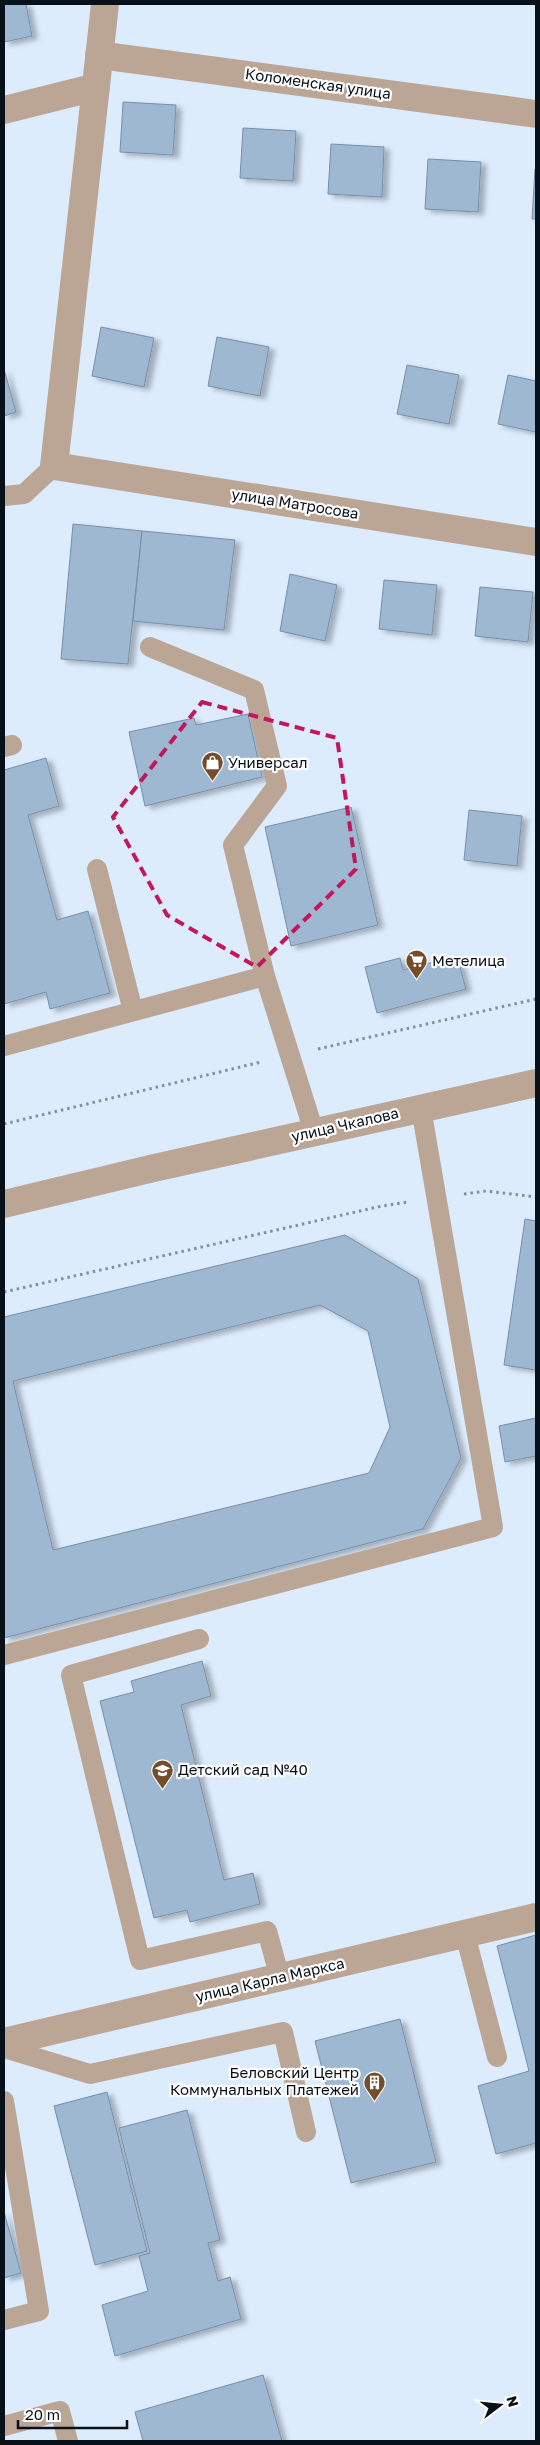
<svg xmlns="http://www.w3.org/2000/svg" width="540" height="2445" font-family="'Golos Text',sans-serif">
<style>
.building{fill:#9fb8d2;stroke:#768fa8;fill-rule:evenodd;filter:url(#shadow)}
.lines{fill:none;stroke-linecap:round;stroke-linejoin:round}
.path{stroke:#828f9d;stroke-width:3;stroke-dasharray:2.5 4;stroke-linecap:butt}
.service{stroke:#bba695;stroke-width:20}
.minor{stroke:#bba695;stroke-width:28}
.tertiary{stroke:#bba695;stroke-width:28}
.marked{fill:none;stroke:#c2185b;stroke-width:4;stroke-dasharray:10 6;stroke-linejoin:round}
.labels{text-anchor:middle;stroke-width:4.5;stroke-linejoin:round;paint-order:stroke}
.street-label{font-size:15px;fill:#08111a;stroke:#fff}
.poi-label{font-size:15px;fill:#08111a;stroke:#fff;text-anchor:start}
</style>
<defs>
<filter id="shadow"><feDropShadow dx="5.5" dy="3" stdDeviation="2.5" flood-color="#0004"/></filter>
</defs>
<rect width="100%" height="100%" fill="#dcecfd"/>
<g class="building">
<path d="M4,4H26L32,36L4,42Z"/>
<path d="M123,102L176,105L173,155L120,152Z"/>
<path d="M243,128L296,131L293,181L240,178Z"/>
<path d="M331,144L384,147L382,197L328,194Z"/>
<path d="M428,159L481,162L478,212L425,209Z"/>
<path d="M535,169H536V219H532Z"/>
<path d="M101,327L154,338L144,387L92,376Z"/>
<path d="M217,337L269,347L260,396L208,386Z"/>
<path d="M407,365L459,375L449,424L397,414Z"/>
<path d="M4,369L16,412L4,416Z"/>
<path d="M508,375L536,381V432L498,424Z"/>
<path d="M73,524L142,531L128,664L61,659Z"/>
<path d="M142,531L235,540L224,630L133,621Z"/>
<path d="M290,574L337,585L325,641L280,631Z"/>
<path d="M384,580L437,585L432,635L379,629Z"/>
<path d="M480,587L533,592L528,642L475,636Z"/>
<path d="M248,714L262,777L145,806L129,732L194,718L196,725Z"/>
<path d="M46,758L59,806L28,815L57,920L88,911L110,993L50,1009L46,992L4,1004V770Z"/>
<path d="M351,807L378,925L291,946L265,827Z"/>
<path d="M469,810L522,816L517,866L464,860Z"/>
<path d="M457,956L466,989L377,1013L365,967L400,958L403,970Z"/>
<path d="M525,1219L536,1221V1370L504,1365Z"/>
<path d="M345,1235L418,1279L461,1458L423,1529L4,1638V1317ZM320,1305L368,1331L390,1427L369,1473L53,1550L13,1381Z"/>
<path d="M536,1418V1456L505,1462L499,1426Z"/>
<path d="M202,1661L211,1696L181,1705L224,1880L253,1873L260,1904L190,1922L187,1910L154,1918L100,1701L134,1692L131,1681Z"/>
<path d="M536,1935V2143L496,2154L478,2086L529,2071L497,1946Z"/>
<path d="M400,2019L436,2162L351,2183L315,2041Z"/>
<path d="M107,2092L147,2251L95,2265L54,2106Z"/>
<path d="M187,2110L220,2240L208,2243L218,2281L230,2277L241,2319L115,2356L102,2305L148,2291L139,2256L150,2253L119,2128Z"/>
<path d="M4,2212L21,2273L4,2278Z"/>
<path d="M263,2375L282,2441H143L135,2412Z"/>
</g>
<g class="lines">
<g class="path">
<path d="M318,1049L536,999"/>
<path d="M4,1124L261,1062"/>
<path d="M464,1194L486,1191L536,1197"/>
<path d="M4,1292L382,1206L408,1202"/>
</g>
<g class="service">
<path d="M4,496L24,494L54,466"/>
<path d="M150,647L254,690L277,786L233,845L265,976L314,1132"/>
<path d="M4,747L12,745"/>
<path d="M97,869L133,1011"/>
<path d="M4,1046L265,976"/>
<path d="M199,1639L71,1675L140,1960L267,1931L280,1978"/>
<path d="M4,1655L493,1527L421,1108"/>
<path d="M465,1934L497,2057"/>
<path d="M4,2048L90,2074L283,2032L306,2132"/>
<path d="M4,2101L39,2311L4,2320"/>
<path d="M4,2426L60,2411L68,2441"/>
</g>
<g class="minor">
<path d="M105,4L54,466L536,542"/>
<path d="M99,55L536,114"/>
<path d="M4,110L96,87"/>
<path d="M4,2042L536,1917"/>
</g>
<path class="tertiary" d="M4,1204L154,1168L536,1083"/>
</g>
<path class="marked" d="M202,702L337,738L356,869L257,967L167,915L113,817Z"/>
<defs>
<symbol id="shop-pin" viewBox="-11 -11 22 30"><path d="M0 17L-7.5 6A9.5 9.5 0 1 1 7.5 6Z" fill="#744d2a" stroke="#fff"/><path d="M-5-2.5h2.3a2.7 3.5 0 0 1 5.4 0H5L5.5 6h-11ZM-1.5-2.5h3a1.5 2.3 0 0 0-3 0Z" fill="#fff"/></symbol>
<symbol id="supermarket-pin" viewBox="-11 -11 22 30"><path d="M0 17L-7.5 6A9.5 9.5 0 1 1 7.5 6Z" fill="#744d2a" stroke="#fff"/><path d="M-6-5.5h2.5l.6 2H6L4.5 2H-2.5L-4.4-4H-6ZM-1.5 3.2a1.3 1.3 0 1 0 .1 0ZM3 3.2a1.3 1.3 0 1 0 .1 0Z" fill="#fff"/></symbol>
<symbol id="school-pin" viewBox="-11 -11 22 30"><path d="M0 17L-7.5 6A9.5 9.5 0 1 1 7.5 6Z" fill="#744d2a" stroke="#fff"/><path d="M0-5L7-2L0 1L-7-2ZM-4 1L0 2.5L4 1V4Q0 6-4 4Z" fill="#fff"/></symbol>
<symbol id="building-pin" viewBox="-11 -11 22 30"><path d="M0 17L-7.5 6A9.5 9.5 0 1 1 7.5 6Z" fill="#744d2a" stroke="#fff"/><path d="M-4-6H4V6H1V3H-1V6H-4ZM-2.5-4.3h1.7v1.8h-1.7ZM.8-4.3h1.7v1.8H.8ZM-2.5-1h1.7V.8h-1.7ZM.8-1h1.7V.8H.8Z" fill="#fff"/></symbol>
</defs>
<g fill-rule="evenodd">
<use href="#shop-pin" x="200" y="750" width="25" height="34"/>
<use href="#supermarket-pin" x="404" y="948" width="25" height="34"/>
<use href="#school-pin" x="150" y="1758" width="25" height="34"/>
<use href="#building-pin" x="362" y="2070" width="25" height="34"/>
</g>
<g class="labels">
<g class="street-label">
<text transform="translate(318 84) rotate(8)" y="5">Коломенская улица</text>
<text transform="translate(295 504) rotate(9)" y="5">улица Матросова</text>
<text transform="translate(345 1125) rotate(-13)" y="5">улица Чкалова</text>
<text transform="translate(270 1980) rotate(-13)" y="5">улица Карла Маркса</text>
</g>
<g class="poi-label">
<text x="228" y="768">Универсал</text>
<text x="432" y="966">Метелица</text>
<text x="178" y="1775">Детский сад №40</text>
<text x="359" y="2078" text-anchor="end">Беловский Центр<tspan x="359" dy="17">Коммунальных Платежей</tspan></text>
</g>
</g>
<rect width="540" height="2445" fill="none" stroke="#08111a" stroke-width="10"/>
<g transform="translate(500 2405) rotate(74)" stroke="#ffffff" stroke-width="4" paint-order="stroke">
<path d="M0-4L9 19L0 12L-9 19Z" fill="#08111a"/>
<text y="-8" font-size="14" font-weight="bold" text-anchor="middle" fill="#08111a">N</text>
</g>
<path d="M18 2420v8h109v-8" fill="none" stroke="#08111a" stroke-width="2.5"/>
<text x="25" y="2420" font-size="15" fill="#08111a" stroke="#ffffff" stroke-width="4" paint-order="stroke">20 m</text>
</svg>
